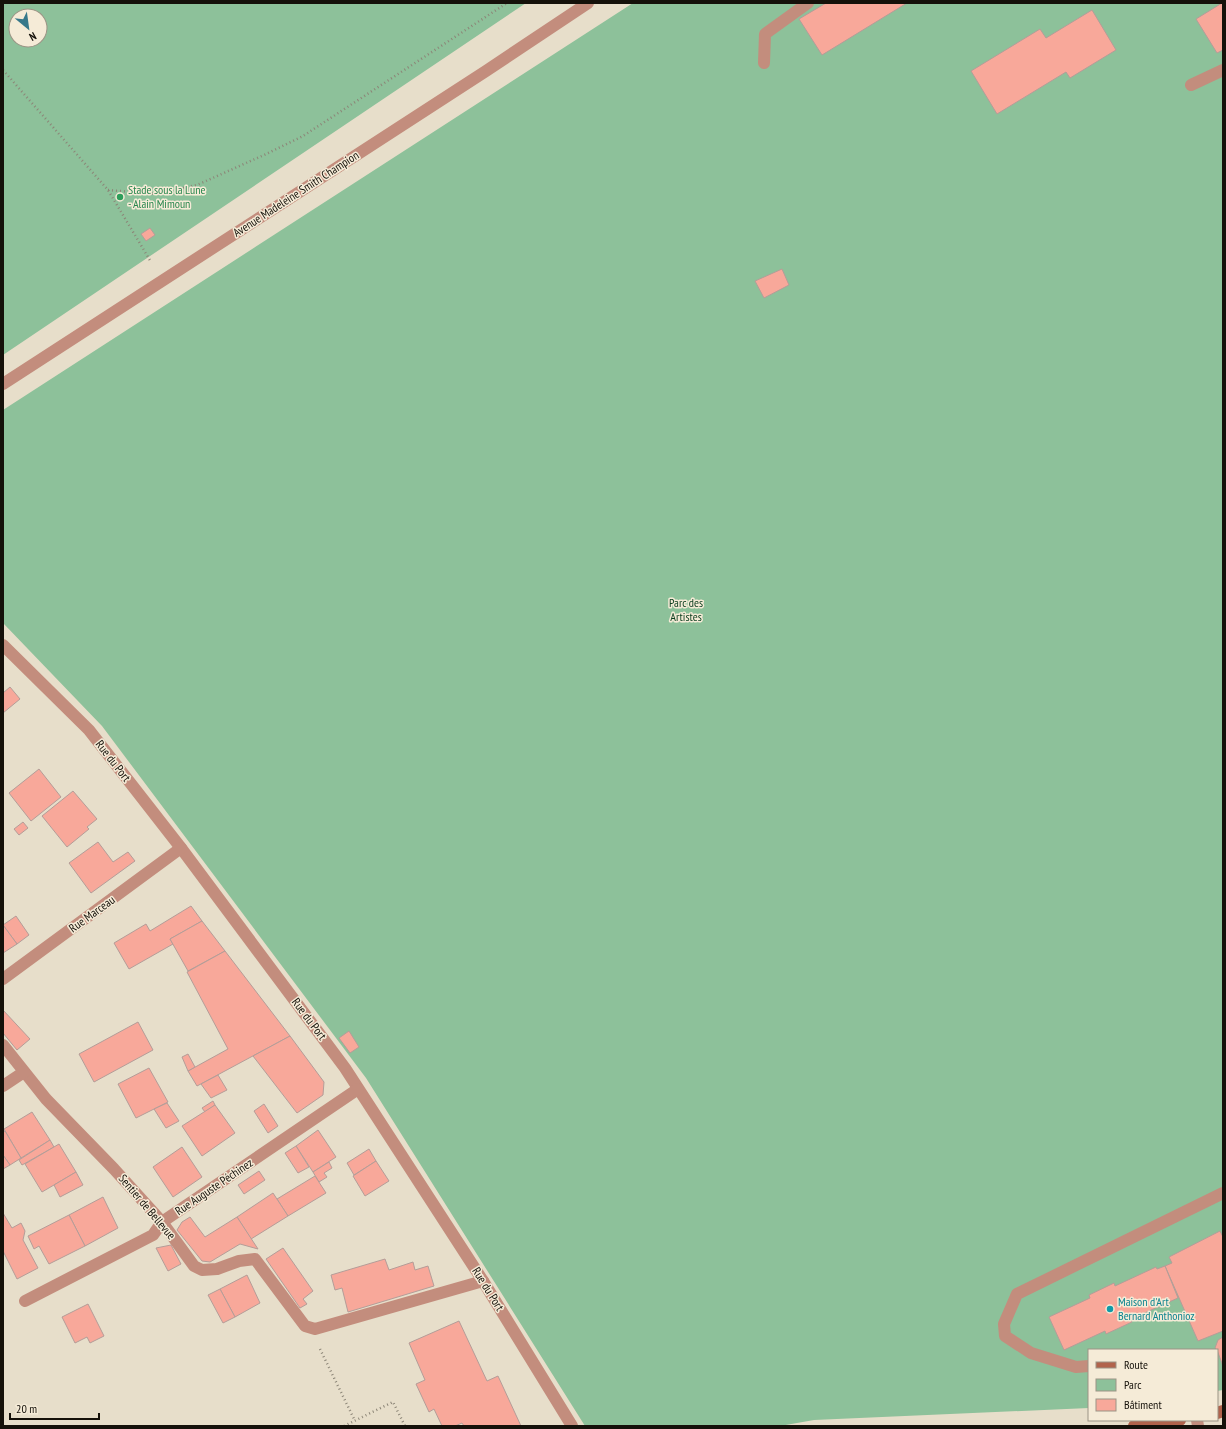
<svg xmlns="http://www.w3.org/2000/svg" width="1226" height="1429" font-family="'PT Sans Narrow',sans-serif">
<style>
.green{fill:#8dc19a;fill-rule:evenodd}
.building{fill:#f8a89a;stroke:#b49d98}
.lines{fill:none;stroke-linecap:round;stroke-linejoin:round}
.path{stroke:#8c8577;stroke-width:2.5;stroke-dasharray:1 3;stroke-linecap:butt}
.service{stroke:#c38d7d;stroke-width:12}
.minor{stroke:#c38d7d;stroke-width:12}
.secondary{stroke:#b1634c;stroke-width:12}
.leisure-dot{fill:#2e9e5b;stroke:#f5ebd7;stroke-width:1.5}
.culture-dot{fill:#0f9aa8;stroke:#f5ebd7;stroke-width:1.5}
.labels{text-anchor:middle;stroke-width:3;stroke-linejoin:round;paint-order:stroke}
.leisure-label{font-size:12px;fill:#27864d;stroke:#f5ebd7;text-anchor:start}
.street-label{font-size:12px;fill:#15110a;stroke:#f5ebd7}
.park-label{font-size:12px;fill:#083c1c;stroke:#f5ebd7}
.culture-label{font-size:12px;fill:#0d838f;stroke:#f5ebd7;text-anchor:start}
</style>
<rect width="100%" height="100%" fill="#e7deca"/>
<g class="green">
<path d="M3,3H526L3,355ZM16,16H40V40H16Z"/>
<path d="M633,3H1223V1390L1217,1391V1350H1089V1408L814,1420L780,1426H585L366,1078L102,726L3,623V410Z"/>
</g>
<g class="building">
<path d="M826,3H907L822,55L799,19Z"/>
<path d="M1222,3H1223V50L1217,53L1196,19Z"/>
<path d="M1092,10L1116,50L1070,78L1066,72L997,114L971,71L1040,29L1046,38Z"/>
<path d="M150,228L155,235L146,241L141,234Z"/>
<path d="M782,269L789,285L764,298L755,281Z"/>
<path d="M10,687L20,699L3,713V693Z"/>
<path d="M39,769L61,797L31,821L9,793Z"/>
<path d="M73,791L97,819L87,827L89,829L67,847L42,816Z"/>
<path d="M23,822L28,828L19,835L14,829Z"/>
<path d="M98,842L113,862L128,852L135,861L91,893L69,863Z"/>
<path d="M191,906L202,921L170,939L173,944L129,969L114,943L146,924L150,931Z"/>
<path d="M16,916L29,935L17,944L3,925Z"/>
<path d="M202,921L225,951L188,971L170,939Z"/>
<path d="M3,925L17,944L3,953Z"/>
<path d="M225,951L290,1036L197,1086L188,1071L228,1049L187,972Z"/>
<path d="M3,1010L30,1039L17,1050L3,1033Z"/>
<path d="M138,1022L153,1050L94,1082L79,1054Z"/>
<path d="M349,1031L359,1047L350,1053L339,1038Z"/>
<path d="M290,1036L324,1082L323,1095L297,1113L253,1056Z"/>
<path d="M188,1054L195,1067L188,1071L182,1057Z"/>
<path d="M149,1068L168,1102L136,1118L118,1084Z"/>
<path d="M218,1075L227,1090L211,1098L201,1084Z"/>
<path d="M213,1101L215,1105L205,1112L202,1108Z"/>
<path d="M167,1103L179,1121L166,1128L154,1109Z"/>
<path d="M264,1104L278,1126L268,1133L254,1111Z"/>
<path d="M215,1105L235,1133L202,1156L182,1126Z"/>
<path d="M32,1112L50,1140L21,1158L4,1129Z"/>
<path d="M318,1130L336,1157L313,1172L296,1146Z"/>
<path d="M5,1131L21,1158L10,1165L3,1155V1132Z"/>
<path d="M50,1140L54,1147L22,1165L19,1160Z"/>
<path d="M59,1144L76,1172L42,1192L25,1164Z"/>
<path d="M296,1146L309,1167L298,1173L285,1153Z"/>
<path d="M182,1147L202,1177L173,1197L153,1167Z"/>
<path d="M369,1149L376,1161L354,1175L347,1163Z"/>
<path d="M3,1155L10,1165L3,1169Z"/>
<path d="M376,1161L389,1181L365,1196L353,1176Z"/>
<path d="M329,1162L332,1168L324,1173L327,1177L319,1182L313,1172Z"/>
<path d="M259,1171L265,1180L244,1194L238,1185Z"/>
<path d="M76,1172L83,1185L60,1197L54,1185Z"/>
<path d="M315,1176L326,1193L288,1216L277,1199Z"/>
<path d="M273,1193L288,1216L251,1239L237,1217Z"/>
<path d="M103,1197L118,1228L85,1246L69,1215Z"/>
<path d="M3,1213L12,1228L21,1223L25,1231L23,1240L38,1268L17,1279L3,1251Z"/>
<path d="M69,1215L85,1246L49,1264L39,1246L34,1249L28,1236Z"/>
<path d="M190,1217L205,1237L237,1217L258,1249L240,1244L210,1262L202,1261L177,1230L182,1222Z"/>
<path d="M1220,1231L1223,1237V1331L1198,1341L1165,1266L1172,1263L1169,1257Z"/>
<path d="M171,1245L181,1264L168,1271L156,1248Z"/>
<path d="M283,1248L313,1291L303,1299L307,1304L300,1308L266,1259Z"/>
<path d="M385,1259L389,1270L413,1262L415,1270L428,1266L434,1286L348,1312L342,1288L335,1290L331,1275Z"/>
<path d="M1165,1266L1178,1298L1131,1319L1132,1322L1106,1334L1105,1331L1064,1350L1049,1317L1090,1298L1089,1295L1114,1283L1115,1286L1156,1267L1157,1269Z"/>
<path d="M247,1275L260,1303L235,1317L220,1289Z"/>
<path d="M220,1289L235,1317L223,1323L208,1295Z"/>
<path d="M88,1304L104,1336L90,1343L87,1337L75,1343L62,1317Z"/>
<path d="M459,1321L487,1381L498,1376L521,1426H464L462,1423L455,1426H442L434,1409L429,1412L416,1384L425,1380L409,1343Z"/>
<path d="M1223,1337V1366L1217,1350L1215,1348L1218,1340Z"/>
</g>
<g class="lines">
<g class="path">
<path d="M3,70L108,190L151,262"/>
<path d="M108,190L155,194L197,185L264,155L303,136L507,3"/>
<path d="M320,1349L355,1421"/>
<path d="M344,1426L393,1402L405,1426"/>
</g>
<g class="service">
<path d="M764,63L765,34L808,3"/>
<path d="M1191,85L1223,70"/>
<path d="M1089,1366L1076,1367L1031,1353L1005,1336L1004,1324L1017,1294L1223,1193"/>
</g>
<g class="minor">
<path d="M3,384L486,71L588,3"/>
<path d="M3,645L89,730L181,848L345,1068L483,1281L572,1426"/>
<path d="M3,979L181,848"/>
<path d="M3,1045L46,1099L114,1169L162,1222L194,1266L202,1270L217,1269L239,1261L255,1259L305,1326L315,1329L483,1281"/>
<path d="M3,1086L24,1072"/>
<path d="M25,1301L153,1235L162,1222L358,1089"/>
<path d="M1197,1420L1198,1426"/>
</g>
<g class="secondary">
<path d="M1217,1413L1223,1411"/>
<path d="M1134,1426L1180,1420"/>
</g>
</g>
<circle class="leisure-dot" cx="120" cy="197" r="4"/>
<circle class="culture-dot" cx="1110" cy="1309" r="4"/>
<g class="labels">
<g class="leisure-label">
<text x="128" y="194">Stade sous la Lune<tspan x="128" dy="14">- Alain Mimoun</tspan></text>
</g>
<g class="street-label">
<text transform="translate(296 194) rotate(-33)" y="4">Avenue Madeleine Smith Champion</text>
<text transform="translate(113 761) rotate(52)" y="4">Rue du Port</text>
<text transform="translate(92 914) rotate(-36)" y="4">Rue Marceau</text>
<text transform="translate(309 1019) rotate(53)" y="4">Rue du Port</text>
<text transform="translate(214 1187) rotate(-34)" y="4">Rue Auguste Péchinez</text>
<text transform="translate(147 1207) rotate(50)" y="4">Sentier de Bellevue</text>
<text transform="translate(488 1289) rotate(58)" y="4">Rue du Port</text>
</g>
<g class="park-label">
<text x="686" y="607">Parc des<tspan x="686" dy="14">Artistes</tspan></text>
</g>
<g class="culture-label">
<text x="1118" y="1306">Maison d'Art<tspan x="1118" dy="14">Bernard Anthonioz</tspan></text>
</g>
</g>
<rect width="1226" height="1429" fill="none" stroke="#15110a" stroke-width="8"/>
<rect x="1088" y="1349" width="130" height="72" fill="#f5ebd7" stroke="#9b9485"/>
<rect x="1096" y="1362" width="20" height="6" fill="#b1634c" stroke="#9b9485"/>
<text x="1124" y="1369" font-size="12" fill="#15110a">Route</text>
<rect x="1096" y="1379" width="20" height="12" fill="#8dc19a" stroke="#9b9485"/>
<text x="1124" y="1389" font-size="12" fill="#15110a">Parc</text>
<rect x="1096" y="1399" width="20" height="12" fill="#f8a89a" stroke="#9b9485"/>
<text x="1124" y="1409" font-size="12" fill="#15110a">Bâtiment</text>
<g transform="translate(28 28) rotate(151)"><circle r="19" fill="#f5ebd7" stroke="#9b9485"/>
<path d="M0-3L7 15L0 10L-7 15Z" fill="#36788a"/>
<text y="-6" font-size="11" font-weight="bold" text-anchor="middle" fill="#15110a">N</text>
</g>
<path d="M10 1413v6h89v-6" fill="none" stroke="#15110a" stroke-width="2"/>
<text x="16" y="1413" font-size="12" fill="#15110a" stroke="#f5ebd7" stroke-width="3" paint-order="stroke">20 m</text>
</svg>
